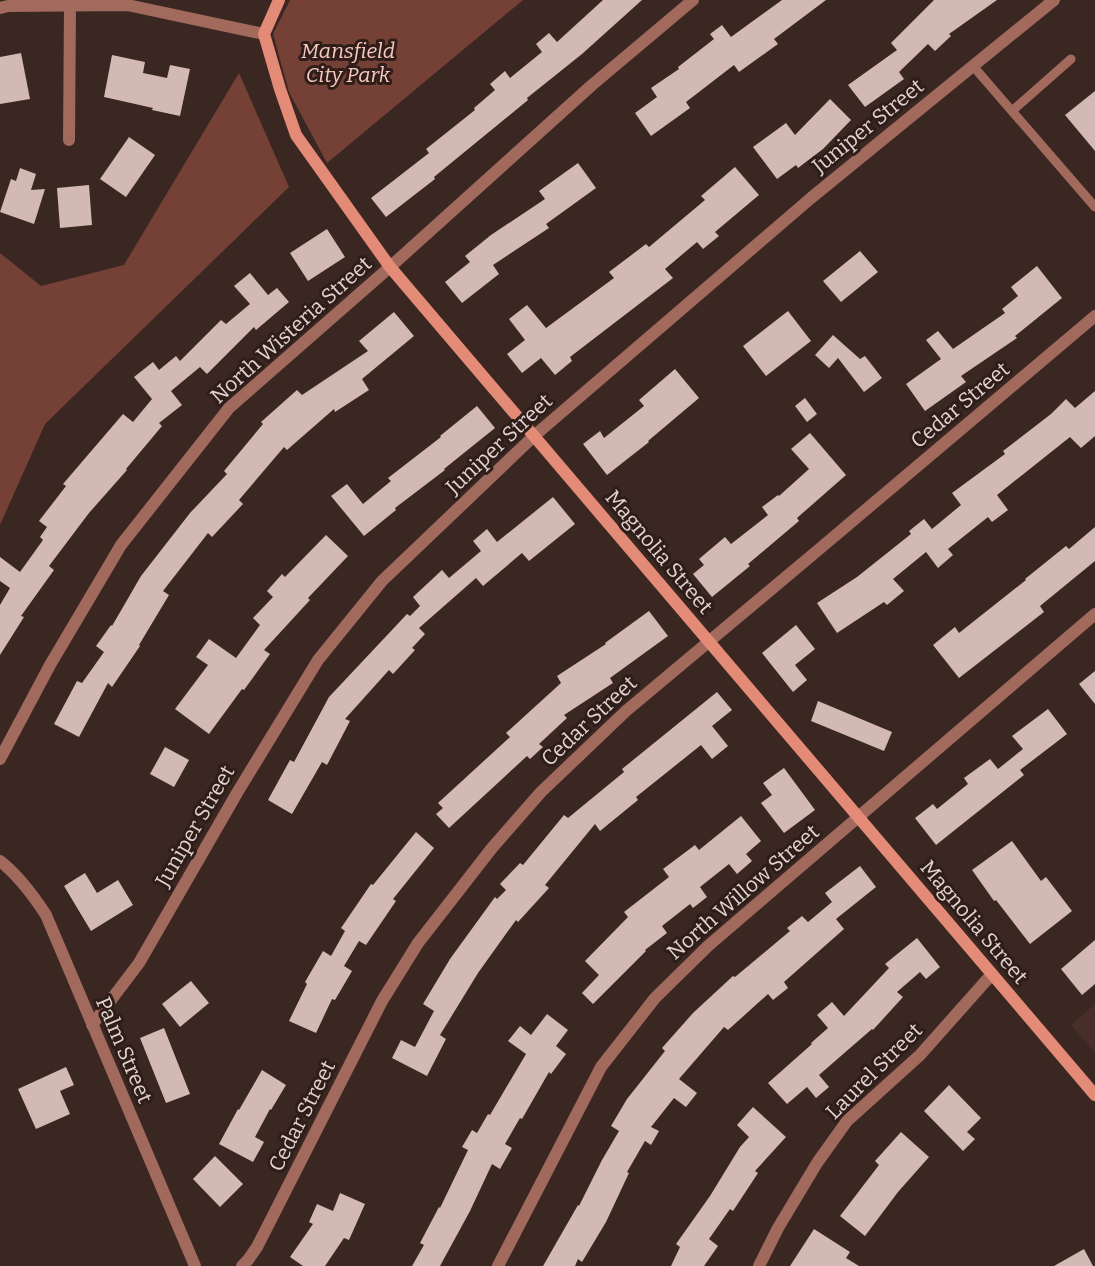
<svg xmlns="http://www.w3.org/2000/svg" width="1095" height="1266" font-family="Bitter,serif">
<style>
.built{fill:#482e29}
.green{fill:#754137}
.building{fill:#d2b9b4}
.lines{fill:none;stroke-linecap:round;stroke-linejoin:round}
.lane{stroke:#a2695d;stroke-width:9}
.street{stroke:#a2695d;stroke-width:12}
.secondary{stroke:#e48b77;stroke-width:12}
.labels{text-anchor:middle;stroke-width:6;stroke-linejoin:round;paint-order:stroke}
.park-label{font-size:21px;font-style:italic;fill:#f8cabf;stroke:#2f1d19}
.street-label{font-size:21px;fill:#e1d4d1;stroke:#2f1d19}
</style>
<rect width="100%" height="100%" fill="#3a2722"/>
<path class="built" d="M1095,1004V1053L1071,1025Z"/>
<g class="green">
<path d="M290,0H523L327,163L289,92L273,34Z"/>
<path d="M239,73L289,187L45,424L0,525V253L41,286L124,265Z"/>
</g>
<g class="building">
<path d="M603,0H642L582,54L527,98L528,100L434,177L435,179L386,217L371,198L429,153L426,149L475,110L474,108L495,90L490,84L505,71L510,78L542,52L536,44L549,33L557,42Z"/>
<path d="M782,0H826L774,39L778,44L739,72L734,65L686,102L690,108L651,136L635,113L657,97L651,88L679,69L678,67L714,39L710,34L722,25L731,37Z"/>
<path d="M934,0H997L949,34L951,36L935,51L928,44L899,72L904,79L865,107L848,85L897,50L891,43Z"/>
<path d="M21,53L30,99L0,104V57Z"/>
<path d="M112,55L145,62L143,73L167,78L170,65L190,69L180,116L152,110L153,108L104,97Z"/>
<path d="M1095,91V151L1065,115Z"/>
<path d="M830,99L851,120L823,149L798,168L796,165L777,179L753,147L786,123L795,135Z"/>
<path d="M129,137L155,155L126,197L100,179Z"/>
<path d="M578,163L596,188L546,224L549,228L493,265L499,274L462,303L445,282L470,262L465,256L491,235L545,199L539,191Z"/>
<path d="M735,167L759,195L715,232L719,236L703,249L697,242L665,269L673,278L570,357L572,361L555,375L541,358L522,373L507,354L525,340L509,319L527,305L546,328L614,278L609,272L646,244L649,247L705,200L701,196Z"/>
<path d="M20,168L36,174L31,190L45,189L34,224L0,212L11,179L16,181Z"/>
<path d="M89,185L92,225L60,228L57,188Z"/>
<path d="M327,229L345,257L308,281L290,253Z"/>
<path d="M860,251L878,272L841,302L823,281Z"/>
<path d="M1037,266L1062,298L1015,336L1017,338L961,376L966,382L925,411L906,384L941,359L926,340L938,331L953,349L1005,313L1002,309L1018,296L1011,287Z"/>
<path d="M250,273L268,295L277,288L289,302L256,330L254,327L207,374L200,367L171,391L182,405L159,423L162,426L126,469L127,470L89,513L49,566L54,570L21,616L24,617L0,655V605L10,588L0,581V557L20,572L43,540L40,537L47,527L39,521L66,486L63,484L123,414L133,422L152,399L134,377L153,362L159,370L176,356L180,361L221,320L226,324L250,304L234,286Z"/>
<path d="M788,311L811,341L766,376L743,346Z"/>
<path d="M394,312L414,336L362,379L369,390L335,412L334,409L287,450L284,447L239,500L243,504L212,537L208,533L163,591L169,595L139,645L140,646L112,687L108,683L79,737L54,724L77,681L82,683L104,652L96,646L111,625L112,626L141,576L190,513L227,474L224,471L263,424L261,422L297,390L302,395L368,351L359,341Z"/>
<path d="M833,335L860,359L865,356L882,378L864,392L838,358L829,368L815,355Z"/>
<path d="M675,369L699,398L648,441L649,442L607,475L583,444L600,431L604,438L644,406L639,400Z"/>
<path d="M1095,391V436L1081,448L1070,437L997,495L1008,510L992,522L988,517L948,549L953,555L938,568L926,552L893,579L904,591L887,605L884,602L837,633L817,603L857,577L911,534L909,531L924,519L932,529L961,505L952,493L1005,454L1003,451L1051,414L1066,399L1075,408Z"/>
<path d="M805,398L817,414L807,422L795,406Z"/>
<path d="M477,406L495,428L444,469L445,470L395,508L396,510L364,536L331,496L347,484L363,504L391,481L388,478L441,437L440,436Z"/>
<path d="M810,433L846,475L797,518L799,521L748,564L750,566L712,597L693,574L704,565L699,559L725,537L731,544L768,515L762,507L778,495L779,496L809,469L791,449Z"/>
<path d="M553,497L575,524L529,561L522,553L483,586L476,578L419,628L425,634L412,648L415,650L393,674L389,670L345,719L350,721L327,765L322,762L292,814L268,800L290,760L294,762L329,697L407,614L410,616L420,606L413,597L442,570L449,578L481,551L473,541L487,529L497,542Z"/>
<path d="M1095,527V561L1040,606L1044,612L959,678L933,645L955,627L959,633L1026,580L1025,579L1066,546L1069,549Z"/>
<path d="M326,535L348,556L308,598L310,600L264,650L270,654L244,690L242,689L209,734L175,709L208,665L196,657L209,639L236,658L260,625L253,618L273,597L267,591L282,574L285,577Z"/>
<path d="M649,611L668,636L610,678L613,683L564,715L567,718L539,744L543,747L530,759L527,756L449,828L436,814L443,808L438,803L510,737L506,733L561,683L557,676L606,644L605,643Z"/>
<path d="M796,625L815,649L795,665L807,680L793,692L762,653Z"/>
<path d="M1095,671V704L1079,684Z"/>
<path d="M717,692L732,710L712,726L728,746L712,759L701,745L636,797L638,800L600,831L595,824L545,885L549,888L518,922L516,920L478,973L440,1035L446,1039L427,1076L392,1058L401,1040L415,1047L434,1011L423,1004L450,959L495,897L497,899L506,890L500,884L520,863L523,865L564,815L568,818L624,772L622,769Z"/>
<path d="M818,701L892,732L884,751L811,721Z"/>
<path d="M1048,709L1067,734L1020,770L1024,775L936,845L915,818L933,804L937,809L968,784L964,778L990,759L998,769L1023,749L1012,736Z"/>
<path d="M165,747L189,760L174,787L150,774Z"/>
<path d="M784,768L815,810L784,833L761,803L772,795L763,783Z"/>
<path d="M741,816L761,841L746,854L752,861L737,874L729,864L700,887L707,897L693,908L690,904L662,926L667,933L645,950L646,951L593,1004L582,993L599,975L585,961L628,917L624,912L669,877L663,869L695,845L699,850Z"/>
<path d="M416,832L434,848L393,899L396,901L366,945L359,941L344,966L352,971L335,1000L332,999L316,1033L289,1021L307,984L305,982L323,951L331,956L345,931L341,928L371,884L373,885Z"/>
<path d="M1012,841L1041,881L1046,877L1072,911L1030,944L996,900L994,901L972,870Z"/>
<path d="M860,866L876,887L836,919L844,929L784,982L788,988L773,1000L768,994L728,1030L724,1027L679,1079L697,1093L686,1107L674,1098L651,1127L659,1131L651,1145L645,1141L627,1172L629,1173L606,1222L582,1262L578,1259L575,1266H543L578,1205L579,1206L602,1160L619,1131L611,1126L627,1099L665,1051L662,1048L693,1013L733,976L735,977L790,931L787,928L802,916L808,922L832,902L825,893Z"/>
<path d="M85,873L97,893L118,880L133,905L91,931L64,886Z"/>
<path d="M917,938L940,967L926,979L920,972L897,992L903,997L873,1030L872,1029L819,1075L829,1087L816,1098L807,1087L787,1104L768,1083L812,1044L811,1043L828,1028L817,1015L832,1002L844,1016L889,968L885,964Z"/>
<path d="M1095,940V984L1082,995L1061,969Z"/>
<path d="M191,981L209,1003L180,1027L162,1004Z"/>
<path d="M547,1014L568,1030L556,1046L566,1054L551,1074L549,1072L522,1119L520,1118L505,1144L512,1148L500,1169L492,1164L470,1211L440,1266H412L424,1245L420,1243L439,1207L440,1208L468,1150L462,1147L472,1130L477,1133L488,1114L490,1115L526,1054L508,1041L520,1026L531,1035Z"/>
<path d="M164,1028L190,1094L166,1103L140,1038Z"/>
<path d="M66,1067L74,1085L60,1091L70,1114L36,1129L18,1089Z"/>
<path d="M262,1070L286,1085L271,1110L270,1109L255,1137L264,1142L253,1162L219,1144L238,1109L239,1110Z"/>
<path d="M949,1085L981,1118L967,1132L975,1139L963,1151L924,1111Z"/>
<path d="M753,1107L786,1137L755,1171L758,1173L733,1211L730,1209L709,1239L718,1246L704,1266H671L680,1247L676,1244L710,1196L740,1147L749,1137L737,1125Z"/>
<path d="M901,1132L929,1157L898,1192L865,1236L840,1216L879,1165L875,1161Z"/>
<path d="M215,1156L243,1184L220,1207L193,1179Z"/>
<path d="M340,1193L365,1204L349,1240L344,1238L325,1266H303L290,1257L313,1224L309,1222L317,1204L333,1211Z"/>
<path d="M814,1229L850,1252L846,1258L859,1266H790Z"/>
<path d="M1084,1249L1093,1266H1054Z"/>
</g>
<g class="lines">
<g class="lane">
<path d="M973,66L1095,207"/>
<path d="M1012,111L1071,59"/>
</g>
<g class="street">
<path d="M0,8L8,6L127,5L264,34"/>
<path d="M69,140L70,5"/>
<path d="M0,759L50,665L121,545L229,408L390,267L592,85L693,0"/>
<path d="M0,861C19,876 33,895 46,915L195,1266"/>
<path d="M92,1025L139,963L237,793L318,660L382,581L534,436L811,198L1054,0"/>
<path d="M242,1266L248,1260L257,1247L382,1001L418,943L492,848L541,792L626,711L817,551L1095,316"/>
<path d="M498,1266L601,1067L655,998L708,946L1095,614"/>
<path d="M759,1266L778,1228L817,1163L847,1121L920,1055L992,974"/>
</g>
<path class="secondary" d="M279,0L264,34L280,89L296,135L390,267L1095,1095"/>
</g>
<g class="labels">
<g class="park-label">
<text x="348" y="58">Mansfield<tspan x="348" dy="24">City Park</tspan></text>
</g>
<g class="street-label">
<text transform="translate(868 126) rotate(-39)" y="7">Juniper Street</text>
<text transform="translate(291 330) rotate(-42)" y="7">North Wisteria Street</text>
<text transform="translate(960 405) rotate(-40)" y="7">Cedar Street</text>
<text transform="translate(499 444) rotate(-43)" y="7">Juniper Street</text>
<text transform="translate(659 552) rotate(50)" y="7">Magnolia Street</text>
<text transform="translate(589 721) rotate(-43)" y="7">Cedar Street</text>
<text transform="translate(195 826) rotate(-60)" y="7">Juniper Street</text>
<text transform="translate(743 892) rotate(-41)" y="7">North Willow Street</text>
<text transform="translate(974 922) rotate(50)" y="7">Magnolia Street</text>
<text transform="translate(124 1050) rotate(67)" y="7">Palm Street</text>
<text transform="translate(874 1071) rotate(-45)" y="7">Laurel Street</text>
<text transform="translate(302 1116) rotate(-63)" y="7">Cedar Street</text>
</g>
</g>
</svg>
